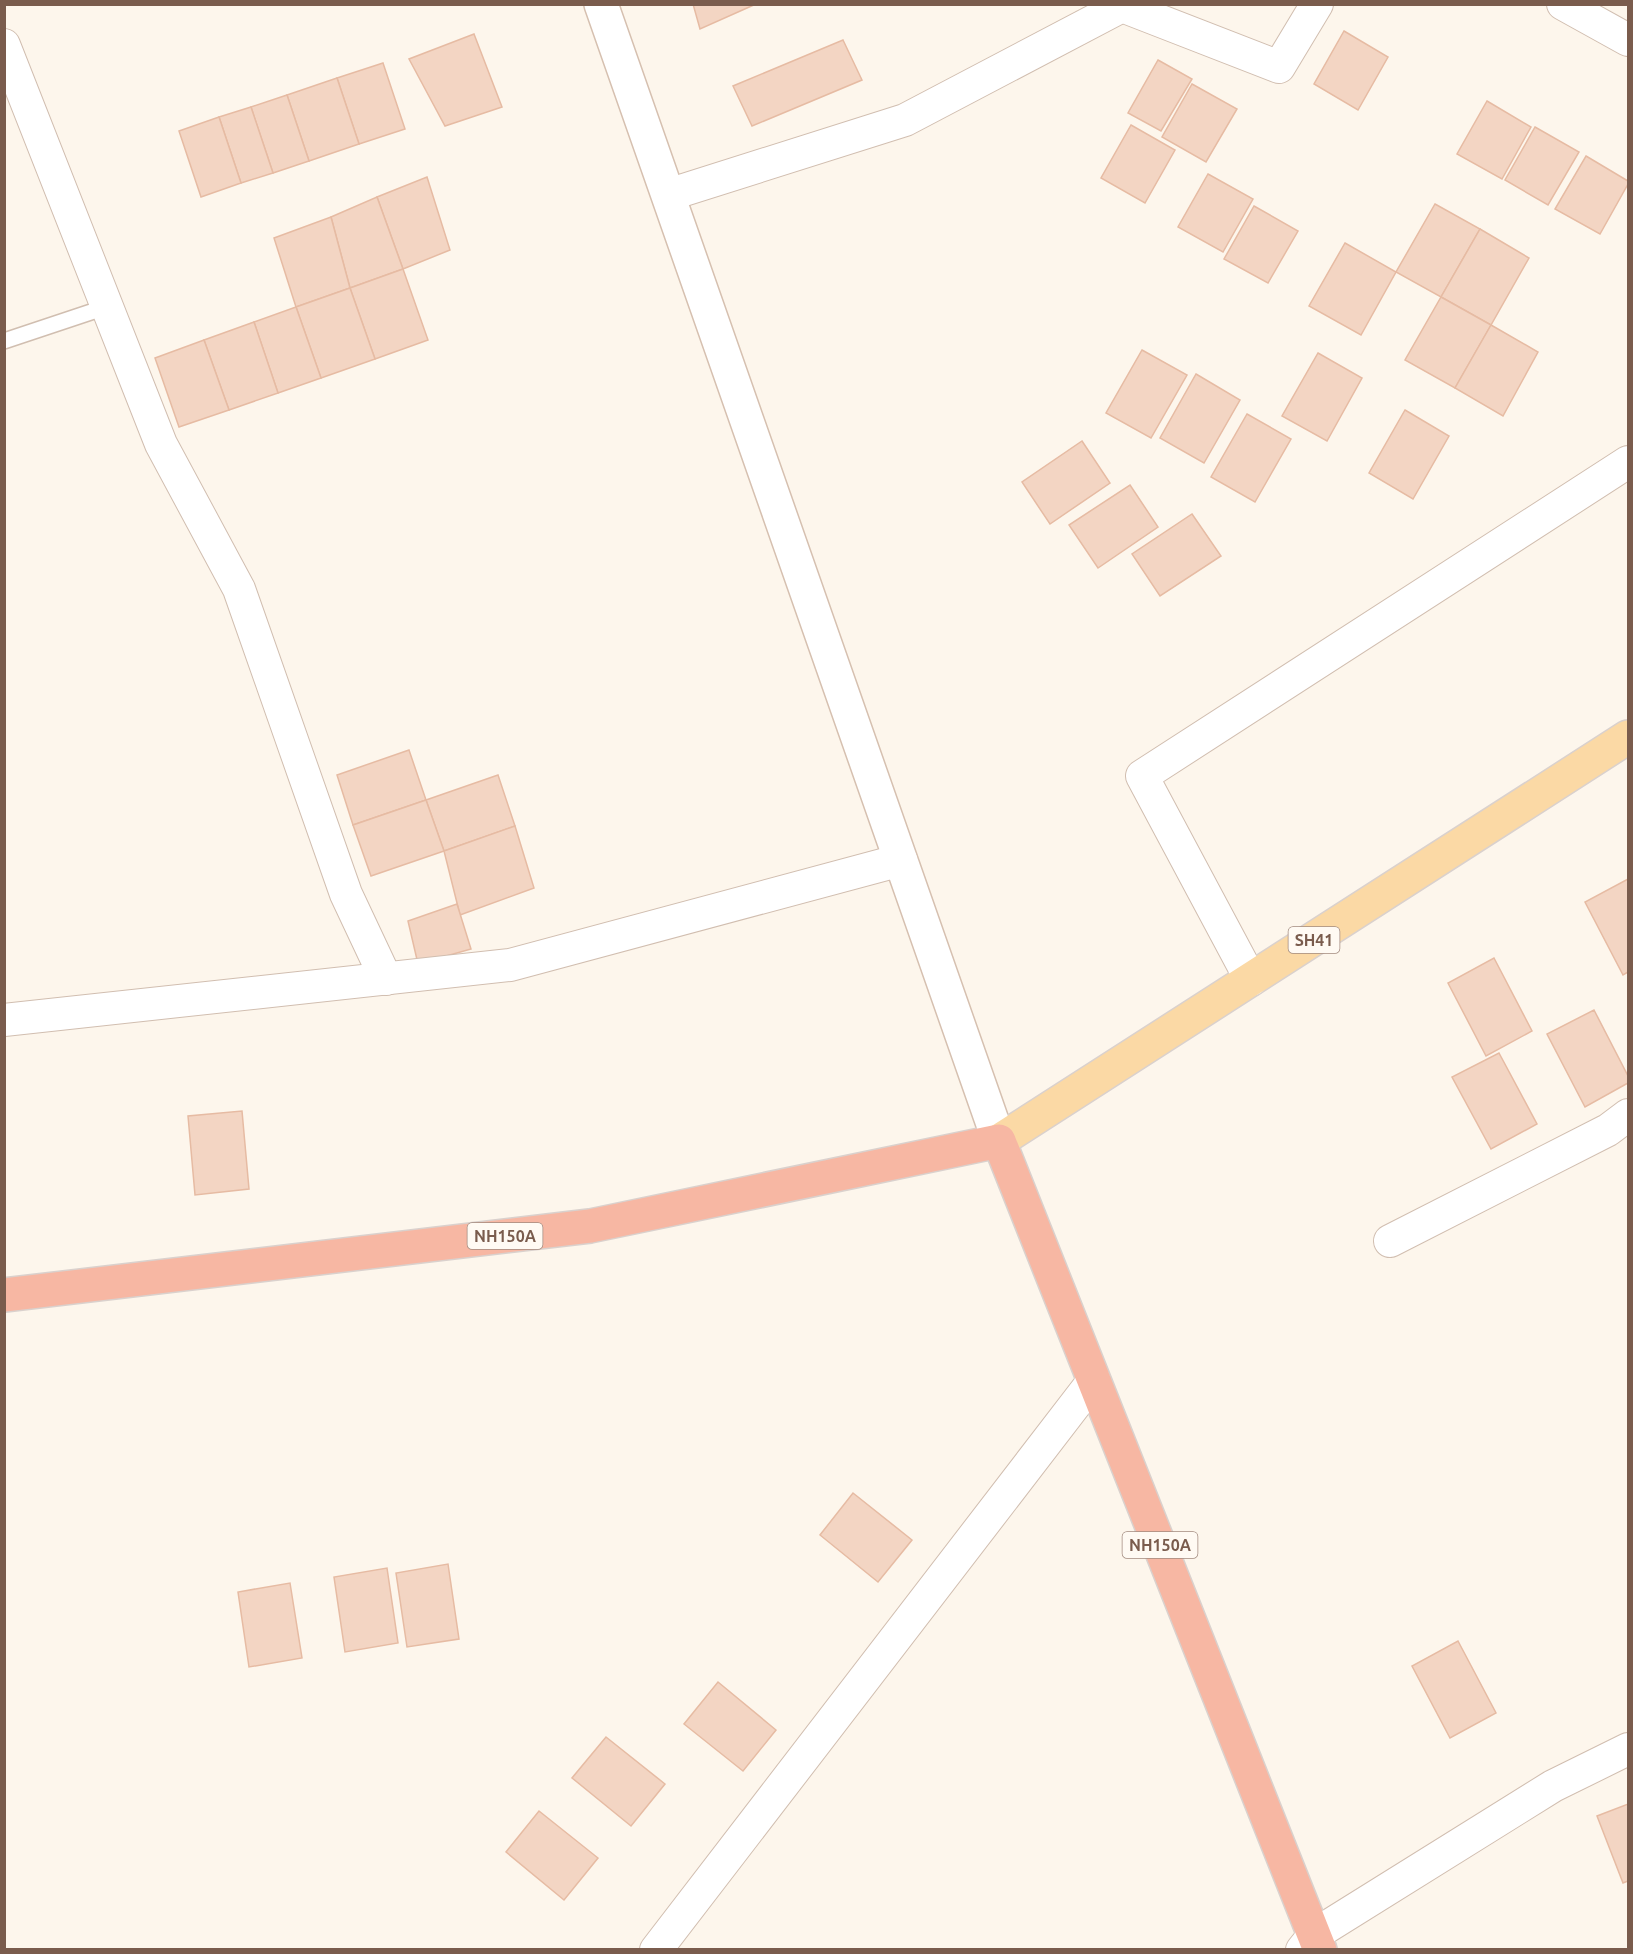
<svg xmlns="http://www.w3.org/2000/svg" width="1633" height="1954" font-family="Ubuntu,sans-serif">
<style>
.building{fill:#f3d5c3;stroke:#e6bba3;stroke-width:1.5}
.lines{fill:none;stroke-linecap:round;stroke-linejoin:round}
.lane-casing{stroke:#d1beb0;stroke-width:18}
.street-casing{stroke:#d1beb0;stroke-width:34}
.secondary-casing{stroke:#d6c0b0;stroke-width:36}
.primary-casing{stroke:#dad1cd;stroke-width:36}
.highway-casing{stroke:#dad1cd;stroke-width:36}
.lane{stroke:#fff;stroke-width:15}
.street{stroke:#fff;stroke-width:32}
.secondary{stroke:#fff;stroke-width:33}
.primary{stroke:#fbd9a5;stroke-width:33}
.highway{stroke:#f7b7a3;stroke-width:33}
.labels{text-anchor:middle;stroke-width:4.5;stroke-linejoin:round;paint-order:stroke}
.shield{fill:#fffaf3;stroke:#a28b7f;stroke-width:1.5}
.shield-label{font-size:16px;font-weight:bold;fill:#7a5c4d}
</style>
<rect width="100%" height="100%" fill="#fdf6ec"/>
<g class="building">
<path d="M693,4H756L700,29Z"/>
<path d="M1344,31L1388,57L1358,110L1314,84Z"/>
<path d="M474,34L502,107L445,126L409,59Z"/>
<path d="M843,40L862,80L752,126L733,86Z"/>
<path d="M1158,60L1192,79L1161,131L1128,113Z"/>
<path d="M383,63L405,129L359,144L337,78Z"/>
<path d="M337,78L359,144L309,161L287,95Z"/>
<path d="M1192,84L1237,109L1206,162L1162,137Z"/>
<path d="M287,95L309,161L273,173L251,107Z"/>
<path d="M1487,101L1531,127L1502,179L1457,154Z"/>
<path d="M251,107L273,173L241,183L219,117Z"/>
<path d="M219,117L241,183L201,197L179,131Z"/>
<path d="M1131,125L1175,150L1145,203L1101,178Z"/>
<path d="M1535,127L1579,152L1548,205L1505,180Z"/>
<path d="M1586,156L1628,181V184L1600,234L1555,209Z"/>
<path d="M1208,174L1253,199L1223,252L1178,227Z"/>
<path d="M427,177L450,250L403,269L377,197Z"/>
<path d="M377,197L403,269L350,288L331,217Z"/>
<path d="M1435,204L1480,229L1441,297L1396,272Z"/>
<path d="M1254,206L1298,231L1268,283L1224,259Z"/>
<path d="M331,217L350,288L296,307L274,238Z"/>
<path d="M1480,229L1529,258L1491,325L1441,297Z"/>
<path d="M1345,243L1396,272L1361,335L1309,306Z"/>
<path d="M403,269L428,340L375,359L350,288Z"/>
<path d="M350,288L375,359L321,378L296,307Z"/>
<path d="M1441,297L1491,325L1455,388L1405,360Z"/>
<path d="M296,307L321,378L278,393L254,322Z"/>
<path d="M254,322L278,393L229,410L204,340Z"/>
<path d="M1491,325L1538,352L1503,416L1455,388Z"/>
<path d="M204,340L229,410L179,427L155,358Z"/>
<path d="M1142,350L1187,375L1151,438L1106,413Z"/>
<path d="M1318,353L1362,378L1327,441L1282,416Z"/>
<path d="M1196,374L1240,400L1204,463L1160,438Z"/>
<path d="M1405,410L1449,436L1413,499L1369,473Z"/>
<path d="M1247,414L1291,439L1255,502L1211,477Z"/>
<path d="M1082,441L1110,483L1050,524L1022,482Z"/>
<path d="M1130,485L1158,527L1098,568L1069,525Z"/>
<path d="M1192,514L1221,556L1160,596L1132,554Z"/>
<path d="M409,750L426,800L353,825L337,775Z"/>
<path d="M498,775L515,826L444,851L426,800Z"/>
<path d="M426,800L444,851L371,876L353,825Z"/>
<path d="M515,826L534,888L460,915L444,851Z"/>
<path d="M1628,879V972L1623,975L1585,902Z"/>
<path d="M457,904L471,949L418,964L408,921Z"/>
<path d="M1494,958L1532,1031L1486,1056L1448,983Z"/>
<path d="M1594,1010L1628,1076V1083L1585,1107L1547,1034Z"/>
<path d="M1499,1053L1537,1124L1491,1149L1452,1077Z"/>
<path d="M242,1111L249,1189L195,1195L188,1116Z"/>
<path d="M853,1493L912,1540L878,1582L820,1535Z"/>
<path d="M448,1564L459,1639L407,1647L396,1573Z"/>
<path d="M387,1568L398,1643L345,1652L334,1577Z"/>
<path d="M290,1583L302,1658L249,1667L238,1592Z"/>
<path d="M1458,1641L1496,1713L1450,1738L1412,1666Z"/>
<path d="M718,1682L776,1730L743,1771L684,1724Z"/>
<path d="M606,1737L665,1784L631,1826L572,1778Z"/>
<path d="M1628,1804V1881L1623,1883L1597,1816Z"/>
<path d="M539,1811L598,1858L564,1900L506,1852Z"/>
</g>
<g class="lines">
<defs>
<path id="lane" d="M4,341L106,307"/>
<g id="street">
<path d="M1563,4L1628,40"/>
<path d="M4,45L161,444L239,589L346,894L386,979"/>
<path d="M668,195L905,120L1122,6L1279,67L1317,4"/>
<path d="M1251,980L1142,776L1628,462"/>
<path d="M4,1020L510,965L901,860"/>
<path d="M1390,1241L1608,1130L1628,1115"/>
<path d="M656,1950L1094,1380"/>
<path d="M1302,1950L1314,1935L1553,1786L1628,1749"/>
</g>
<path id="secondary" d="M601,4L999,1141"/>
<path id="primary" d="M999,1141L1628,737"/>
<path id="highway" d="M4,1295L590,1226L999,1141L1320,1950"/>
</defs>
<use href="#lane" class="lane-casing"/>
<use href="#street" class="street-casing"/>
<use href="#secondary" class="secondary-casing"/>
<use href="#primary" class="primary-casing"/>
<use href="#highway" class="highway-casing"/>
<use href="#lane" class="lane"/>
<use href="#street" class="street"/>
<use href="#secondary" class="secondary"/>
<use href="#primary" class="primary"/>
<use href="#highway" class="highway"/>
</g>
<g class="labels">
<g class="shield">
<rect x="1288.5" y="927" width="51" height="26" rx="4.5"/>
<rect x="467.5" y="1223" width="75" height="26" rx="4.5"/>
<rect x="1122.5" y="1532" width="75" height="26" rx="4.5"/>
</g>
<g class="shield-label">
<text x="1314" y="946">SH41</text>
<text x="505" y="1242">NH150A</text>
<text x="1160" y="1551">NH150A</text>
</g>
</g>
<rect width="1633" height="1954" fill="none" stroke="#7a5c4d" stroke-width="12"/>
</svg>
